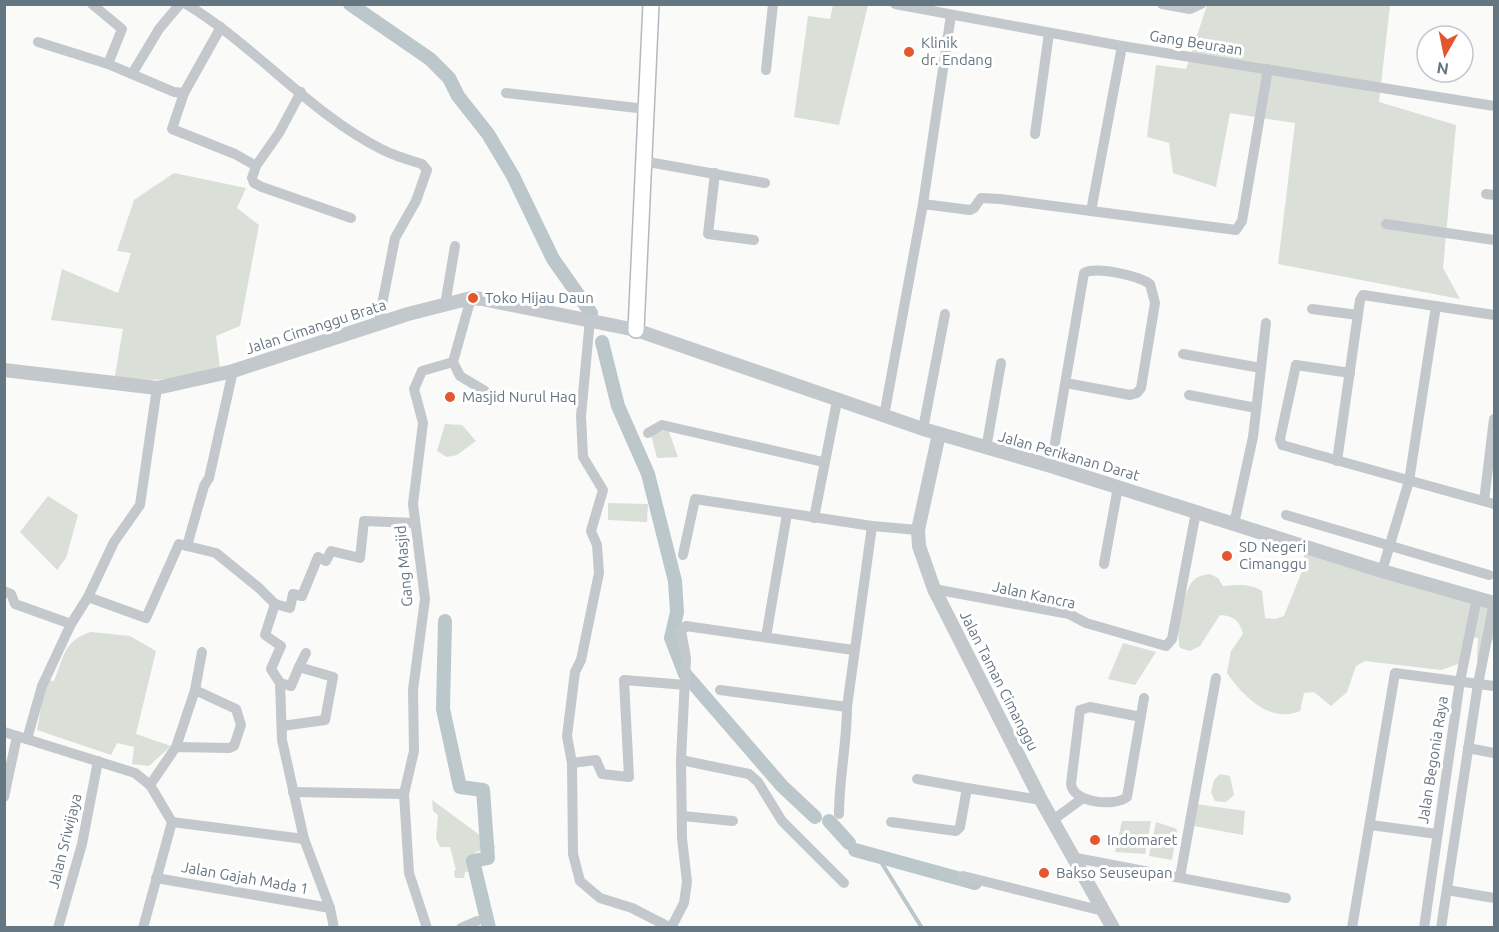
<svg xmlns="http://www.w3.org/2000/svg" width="1499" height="932" font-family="Ubuntu,sans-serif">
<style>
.green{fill:#dadfd7}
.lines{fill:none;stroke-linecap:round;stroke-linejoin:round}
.stream{stroke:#bbc7cb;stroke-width:4}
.canal{stroke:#bbc7cb;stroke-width:14}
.secondary-casing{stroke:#b3babf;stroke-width:18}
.minor{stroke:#c3c8cc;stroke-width:10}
.tertiary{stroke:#c3c8cc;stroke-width:14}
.secondary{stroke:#fff;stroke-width:15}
.poi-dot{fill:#e4572e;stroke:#fff;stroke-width:2}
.labels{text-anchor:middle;stroke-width:6;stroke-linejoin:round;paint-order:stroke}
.poi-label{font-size:15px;fill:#657683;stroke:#fff;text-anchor:start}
.street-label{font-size:15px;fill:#657683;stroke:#fff}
</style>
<rect width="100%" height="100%" fill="#fafaf8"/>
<g class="green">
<path d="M833,5H868L839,125L794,117L808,16L830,19Z"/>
<path d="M1207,5H1390L1379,102L1456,125L1443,268L1460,299L1278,264L1295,123L1230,113L1216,187L1173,173L1169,143L1147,137L1156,65L1186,69Z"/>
<path d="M174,173L246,188L237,208L259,225L240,326L216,336L220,368L173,379L114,381L123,329L51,320L62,269L118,293L131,253L117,251L134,200Z"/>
<path d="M445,424L462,425L476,441L457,455L447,457L437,451Z"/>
<path d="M668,429L678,457L657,458L651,435Z"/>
<path d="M48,496L78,515L66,558L57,570L20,532Z"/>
<path d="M608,503L648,504L647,522L608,520Z"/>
<path d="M1301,549L1479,597L1494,595V638L1477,660L1478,638L1469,637L1461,663L1441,670L1365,661L1356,666L1347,692L1331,706L1314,692L1304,693L1300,711C1270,724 1243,696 1227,673L1231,651L1243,634C1240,621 1234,616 1220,615L1200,646L1190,651L1180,648C1175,635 1183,593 1192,582C1197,576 1203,575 1210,574L1218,578L1223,586C1238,585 1249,583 1262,591L1265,618L1275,619L1284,616L1306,561Z"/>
<path d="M91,632L130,636L156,651L136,734L171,746L149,766L132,764L134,747L117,743L111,755L37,730L46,680L54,681C64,657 64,640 91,632Z"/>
<path d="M1123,643L1156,652L1135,685L1108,679Z"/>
<path d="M1220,774L1230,776L1234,795L1226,802L1215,801L1211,792L1214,780Z"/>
<path d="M432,800L496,847L476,852L470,858L472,871L465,872L464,878H455L454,871L456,870L450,847H440L436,838L438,815L433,811Z"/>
<path d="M1196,804L1245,811L1243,835L1194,826Z"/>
<path d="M1122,821H1151L1145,854L1115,852Z"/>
<path d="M1156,822L1177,829L1172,860L1149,856Z"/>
</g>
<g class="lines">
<path class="stream" d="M878,857L922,928"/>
<g class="canal">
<path d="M350,4L430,59L449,78L458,96L488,134L513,176L553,259L591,313"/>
<path d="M602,342L618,406L648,474L675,581L677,612L671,638L685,674L782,786L815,817"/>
<path d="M445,621L443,709L460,787L483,790L488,858L473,861L489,928"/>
<path d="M829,821L849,843"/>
<path d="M855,850L975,883"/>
</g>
<defs>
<path id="secondary" d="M636,330L651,4"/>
</defs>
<use href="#secondary" class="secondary-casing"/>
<g class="minor">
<path d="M186,4C256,46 310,114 383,150C395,156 409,160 422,164L427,170L416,201L395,238L378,325"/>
<path d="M895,4L1122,46L1494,106"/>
<path d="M1162,4L1190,9L1201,4"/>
<path d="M38,42L108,64L122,29L92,4"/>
<path d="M108,64L174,92L184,93L221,27"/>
<path d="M766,70L773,4"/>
<path d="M132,74L159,29L180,4"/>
<path d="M184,93L172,129L235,154L256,166L252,178L254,183L262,187L351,218"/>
<path d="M506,93L646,109"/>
<path d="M1035,134L1049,33"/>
<path d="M643,161L765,183"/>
<path d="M256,166L279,133L301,92"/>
<path d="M715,173L708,234L754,240"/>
<path d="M1486,194L1494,195"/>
<path d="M923,204L970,210L974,208L981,198L1000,199L1236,230L1242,221L1268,69"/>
<path d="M1091,211L1122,46"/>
<path d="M1386,224L1494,240"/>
<path d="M445,305L455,246"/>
<path d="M1312,309L1358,315"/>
<path d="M590,319L581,416L583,457L603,490L591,531L597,545L599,573L581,660L575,672L567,736L572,763L573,854L580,881L600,898L632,908L671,928"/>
<path d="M1183,354L1261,368L1253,437L1234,524"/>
<path d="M453,362L471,298"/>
<path d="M453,362L460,376L485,391"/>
<path d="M1261,368L1266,323"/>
<path d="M1350,373L1296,365L1280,439L1282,445L1494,504"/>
<path d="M1189,395L1256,408"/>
<path d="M884,416L923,204L951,15"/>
<path d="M923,429L945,314"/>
<path d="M648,433L662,425L823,462"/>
<path d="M986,449L1001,363"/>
<path d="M1337,461L1360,300L1363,295L1494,315"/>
<path d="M1051,466L1084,273C1096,266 1139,276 1150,284L1155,303L1141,388L1137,393L1130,395L1066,383"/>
<path d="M1484,501L1494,419"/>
<path d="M1286,515L1489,575"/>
<path d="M814,518L837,401"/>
<path d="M187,546L204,486L209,478L233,371"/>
<path d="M683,555L695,499L872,526L918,530"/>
<path d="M1104,564L1118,487"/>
<path d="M1382,571L1409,481L1436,306"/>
<path d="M934,589L1069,614L1086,623L1166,646L1172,639L1196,512"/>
<path d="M4,591L11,594L15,604L71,624"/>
<path d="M88,597L146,618L179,544L216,553L259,588L275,604L265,635L281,646L271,669L280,683L282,740L304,839L330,908L334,928"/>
<path d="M275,604L290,608L293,594L302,596L318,557L326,561L331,551L360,558L364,521L415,523"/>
<path d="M766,637L787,514"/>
<path d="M299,667L306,653"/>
<path d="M280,683L291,686L299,667L333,677L325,720L282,726"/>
<path d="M720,690L847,707L872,526"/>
<path d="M1141,717L1090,707L1080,710L1071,784C1073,803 1115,807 1127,797L1144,698"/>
<path d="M4,732L135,773L150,785L172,822L143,928"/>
<path d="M27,739L42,686L71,624L88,597L114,542L140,505L157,388"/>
<path d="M176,747L195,690L202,652"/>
<path d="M1468,748L1494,753"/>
<path d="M681,760L749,774L758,782L782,821L844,883"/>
<path d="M572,763L596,760L602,774L629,777L624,680L686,685"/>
<path d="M917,779L967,788"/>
<path d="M150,785L176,747L229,748L234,746L241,725L236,709L195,690"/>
<path d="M293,792L404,794"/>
<path d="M4,797L17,736"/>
<path d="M839,814C839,778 847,743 847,707"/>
<path d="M683,816L733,821"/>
<path d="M1053,820L1083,798"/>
<path d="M172,822L304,839"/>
<path d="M891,822L956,831L960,827L967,788L1041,800"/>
<path d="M1371,825L1437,834"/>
<path d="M1071,857L1286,898"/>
<path d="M963,876L1103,911"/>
<path d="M1180,877L1216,678"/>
<path d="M156,878L330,908"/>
<path d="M1447,890L1494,898"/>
<path d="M58,928L82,844L98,761"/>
<path d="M427,928L409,873L404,794L414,751L413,690L425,599L413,504L423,423L414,389L422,371L453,362"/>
<path d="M461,928L477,921"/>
<path d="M671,928L684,903L687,882L682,838L681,760L686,658L681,631L686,626L853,650"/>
<path d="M1352,928L1395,673L1494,686"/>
<path d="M1424,928L1460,681L1477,598"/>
<path d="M1441,928L1478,684L1494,603"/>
</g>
<g class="tertiary">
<path d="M4,370L157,388L233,371L408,314L471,298L482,299L636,330L923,429L1051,466L1382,571L1494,603"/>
<path d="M939,434L918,530L919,546L934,589L1041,800L1113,928"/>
</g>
<use href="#secondary" class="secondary"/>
</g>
<g class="poi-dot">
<circle cx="909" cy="52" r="6"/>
<circle cx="473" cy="298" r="6"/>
<circle cx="450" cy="397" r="6"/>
<circle cx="1227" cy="556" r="6"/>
<circle cx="1095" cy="840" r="6"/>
<circle cx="1044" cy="873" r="6"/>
</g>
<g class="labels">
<g class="poi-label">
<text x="921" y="48">Klinik<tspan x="921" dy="17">dr. Endang</tspan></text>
<text x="485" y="303">Toko Hijau Daun</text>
<text x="462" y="402">Masjid Nurul Haq</text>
<text x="1239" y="552">SD Negeri<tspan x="1239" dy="17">Cimanggu</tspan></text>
<text x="1107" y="845">Indomaret</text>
<text x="1056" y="878">Bakso Seuseupan</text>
</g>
<g class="street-label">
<text transform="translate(1196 43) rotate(9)" y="5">Gang Beuraan</text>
<text transform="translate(316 327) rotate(-18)" y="5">Jalan Cimanggu Brata</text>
<text transform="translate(1069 456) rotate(16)" y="5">Jalan Perikanan Darat</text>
<text transform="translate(404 566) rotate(-95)" y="5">Gang Masjid</text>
<text transform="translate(1034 595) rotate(12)" y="5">Jalan Kancra</text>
<text transform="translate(999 681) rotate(63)" y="5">Jalan Taman Cimanggu</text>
<text transform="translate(1433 760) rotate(-81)" y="5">Jalan Begonia Raya</text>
<text transform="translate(65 841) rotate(-76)" y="5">Jalan Sriwijaya</text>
<text transform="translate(245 878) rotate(10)" y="5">Jalan Gajah Mada 1</text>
</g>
</g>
<rect width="1499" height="932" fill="none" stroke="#657683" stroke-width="12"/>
<g transform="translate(1445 54) rotate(189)"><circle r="28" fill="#ffffff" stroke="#c1c8cd" stroke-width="1.5"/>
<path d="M0-4.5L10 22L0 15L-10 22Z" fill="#e4572e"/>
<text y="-9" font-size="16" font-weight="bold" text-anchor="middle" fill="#657683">N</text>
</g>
</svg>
